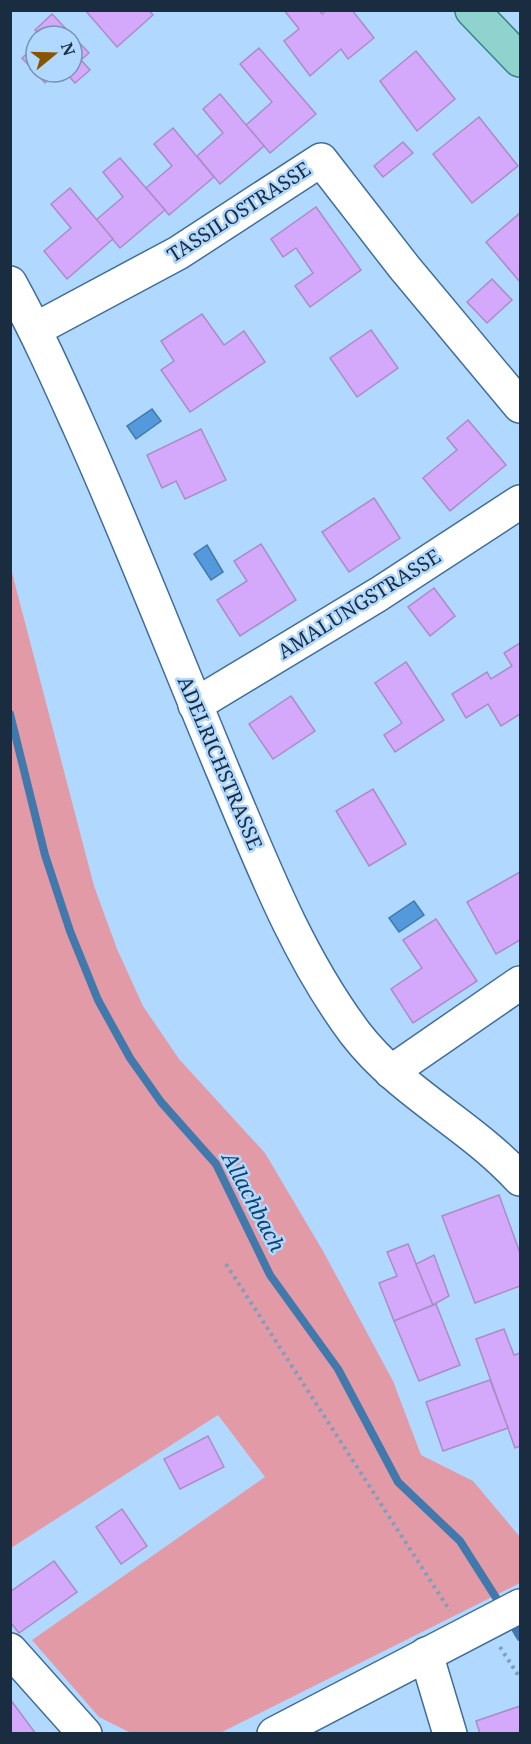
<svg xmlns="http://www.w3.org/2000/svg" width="531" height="1744" font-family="'Noto Serif',serif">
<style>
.green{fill:#e29ba6}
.water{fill:#5399db;stroke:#4279ac;stroke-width:1.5}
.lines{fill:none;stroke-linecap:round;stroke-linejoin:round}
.stream{stroke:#4279ac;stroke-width:8}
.building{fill:#d4a8fa;stroke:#aa8dc4;stroke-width:1.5}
.minor-casing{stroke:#406e99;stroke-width:36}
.major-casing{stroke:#368587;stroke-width:36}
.path{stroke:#7d9ebe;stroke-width:4;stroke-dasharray:3 4.5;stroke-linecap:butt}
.minor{stroke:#fff;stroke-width:33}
.major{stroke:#8fd2ce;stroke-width:33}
.labels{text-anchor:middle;stroke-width:5;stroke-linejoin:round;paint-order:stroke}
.street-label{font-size:20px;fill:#1a2d40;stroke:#b1d8ff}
.water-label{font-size:21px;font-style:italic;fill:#0f436e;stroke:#b1d8ff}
</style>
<rect width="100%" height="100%" fill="#b1d8ff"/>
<path class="green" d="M11,569L94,886L117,949L143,1006L179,1059L265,1153L323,1251L393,1381L421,1455L473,1481L520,1537V1583L220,1733H131L99,1717L32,1640L265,1477L218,1415L11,1548Z"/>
<g class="water">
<path d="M152,409L161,421L136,439L127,426Z"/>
<path d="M207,545L223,572L211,580L194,554Z"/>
<path d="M414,901L424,915L399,932L389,918Z"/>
</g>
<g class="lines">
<g class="stream">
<path d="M10,714L45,855L70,931L98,1000L130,1058L161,1102L216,1164L270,1275L338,1369L398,1482L460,1541L502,1607"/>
<path d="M510,1620L520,1637"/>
</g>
</g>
<g class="building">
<path d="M85,10H149L153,15L117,47Z"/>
<path d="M284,10H319L322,14L327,10H352L374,38L348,59L341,49L310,76L284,41L299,29Z"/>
<path d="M52,14L89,53L81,60L90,70L75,83L65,72H72V36H41L35,30Z"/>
<path d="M36,46V72H57L45,83L22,58Z"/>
<path d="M259,48L316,114L270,153L246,125L272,102L240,64Z"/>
<path d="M416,51L455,99L417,131L380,81Z"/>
<path d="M220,94L264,146L220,184L197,156L223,133L203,109Z"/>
<path d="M479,117L518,166L472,203L433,154Z"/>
<path d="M173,128L214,177L169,215L146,188L172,166L154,144Z"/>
<path d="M403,142L413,153L383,177L374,166Z"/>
<path d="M120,158L165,210L120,248L96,220L123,197L103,172Z"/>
<path d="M70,188L113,239L67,279L44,251L71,228L51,204Z"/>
<path d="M316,207L361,270L310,307L295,286L313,273L296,248L283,257L271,239Z"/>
<path d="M520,213V282L486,242Z"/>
<path d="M492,279L512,300L487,323L467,302Z"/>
<path d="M202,314L224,345L244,331L265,362L190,412L161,370L174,361L161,341Z"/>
<path d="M371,330L398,368L357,397L330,358Z"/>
<path d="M468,420L506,465L450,511L423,478L457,450L447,438Z"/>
<path d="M201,429L226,480L185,499L176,481L162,488L147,455Z"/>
<path d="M374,498L400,538L349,572L322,532Z"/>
<path d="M261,544L296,600L240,636L217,600L247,581L234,561Z"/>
<path d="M434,588L455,616L430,636L408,607Z"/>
<path d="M520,643V714L501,726L488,704L466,718L452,694L487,672L491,679L512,666L504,653Z"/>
<path d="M406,662L444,720L395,752L384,735L402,723L375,683Z"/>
<path d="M291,696L315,731L273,759L249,724Z"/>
<path d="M373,789L406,844L369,866L336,811Z"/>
<path d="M520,872V940L496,954L467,902Z"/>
<path d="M436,919L477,981L413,1023L391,989L422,968L403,940Z"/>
<path d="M499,1195L520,1253V1286L475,1303L442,1216Z"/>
<path d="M408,1244L433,1305L394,1321L379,1283L397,1276L387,1252Z"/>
<path d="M434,1255L449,1296L433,1305L416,1264Z"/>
<path d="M436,1304L460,1365L419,1381L394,1321Z"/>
<path d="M504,1329L514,1355L520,1353V1446L515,1448L476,1339Z"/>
<path d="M490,1380L508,1428L443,1451L426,1402Z"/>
<path d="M208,1436L224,1467L180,1489L164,1459Z"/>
<path d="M122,1509L147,1546L121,1564L96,1527Z"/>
<path d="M54,1561L77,1592L19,1633L10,1622V1592Z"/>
<path d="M10,1699L36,1734H10Z"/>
<path d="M520,1706V1734H480L476,1721Z"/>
</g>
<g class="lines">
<defs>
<g id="minor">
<path d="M10,283C36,330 57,377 79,426C130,539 175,656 223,771C261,861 296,954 355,1033C400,1092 471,1125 520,1179"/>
<path d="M36,329L178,253L321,160L404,267L520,406"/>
<path d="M195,705L379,594L520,502"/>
<path d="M391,1072L520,983"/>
<path d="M10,1650L85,1734"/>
<path d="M426,1654L450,1734"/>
<path d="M274,1734L520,1606"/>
</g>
<path id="major" d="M472,10L520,60"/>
</defs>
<use href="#minor" class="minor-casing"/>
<use href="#major" class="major-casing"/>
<g class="path">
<path d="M226,1264L450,1611"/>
<path d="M500,1647L520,1678"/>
</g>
<use href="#minor" class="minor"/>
<use href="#major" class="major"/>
</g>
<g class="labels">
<g class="street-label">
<text transform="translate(239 212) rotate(-33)" y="7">TASSILOSTRASSE</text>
<text transform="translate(359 604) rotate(-32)" y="7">AMALUNGSTRASSE</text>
<text transform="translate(220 763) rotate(67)" y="7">ADELRICHSTRASSE</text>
</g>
<g class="water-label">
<text transform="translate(253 1202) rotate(62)" y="7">Allachbach</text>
</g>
</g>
<rect width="531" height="1744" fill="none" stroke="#1a2d40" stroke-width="24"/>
<g transform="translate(54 54) rotate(71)"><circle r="28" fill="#b1d8ff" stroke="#7594b3" stroke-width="1.5"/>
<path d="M0-4.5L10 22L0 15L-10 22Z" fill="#895400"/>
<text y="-9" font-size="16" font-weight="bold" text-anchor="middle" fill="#1a2d40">N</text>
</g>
</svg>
